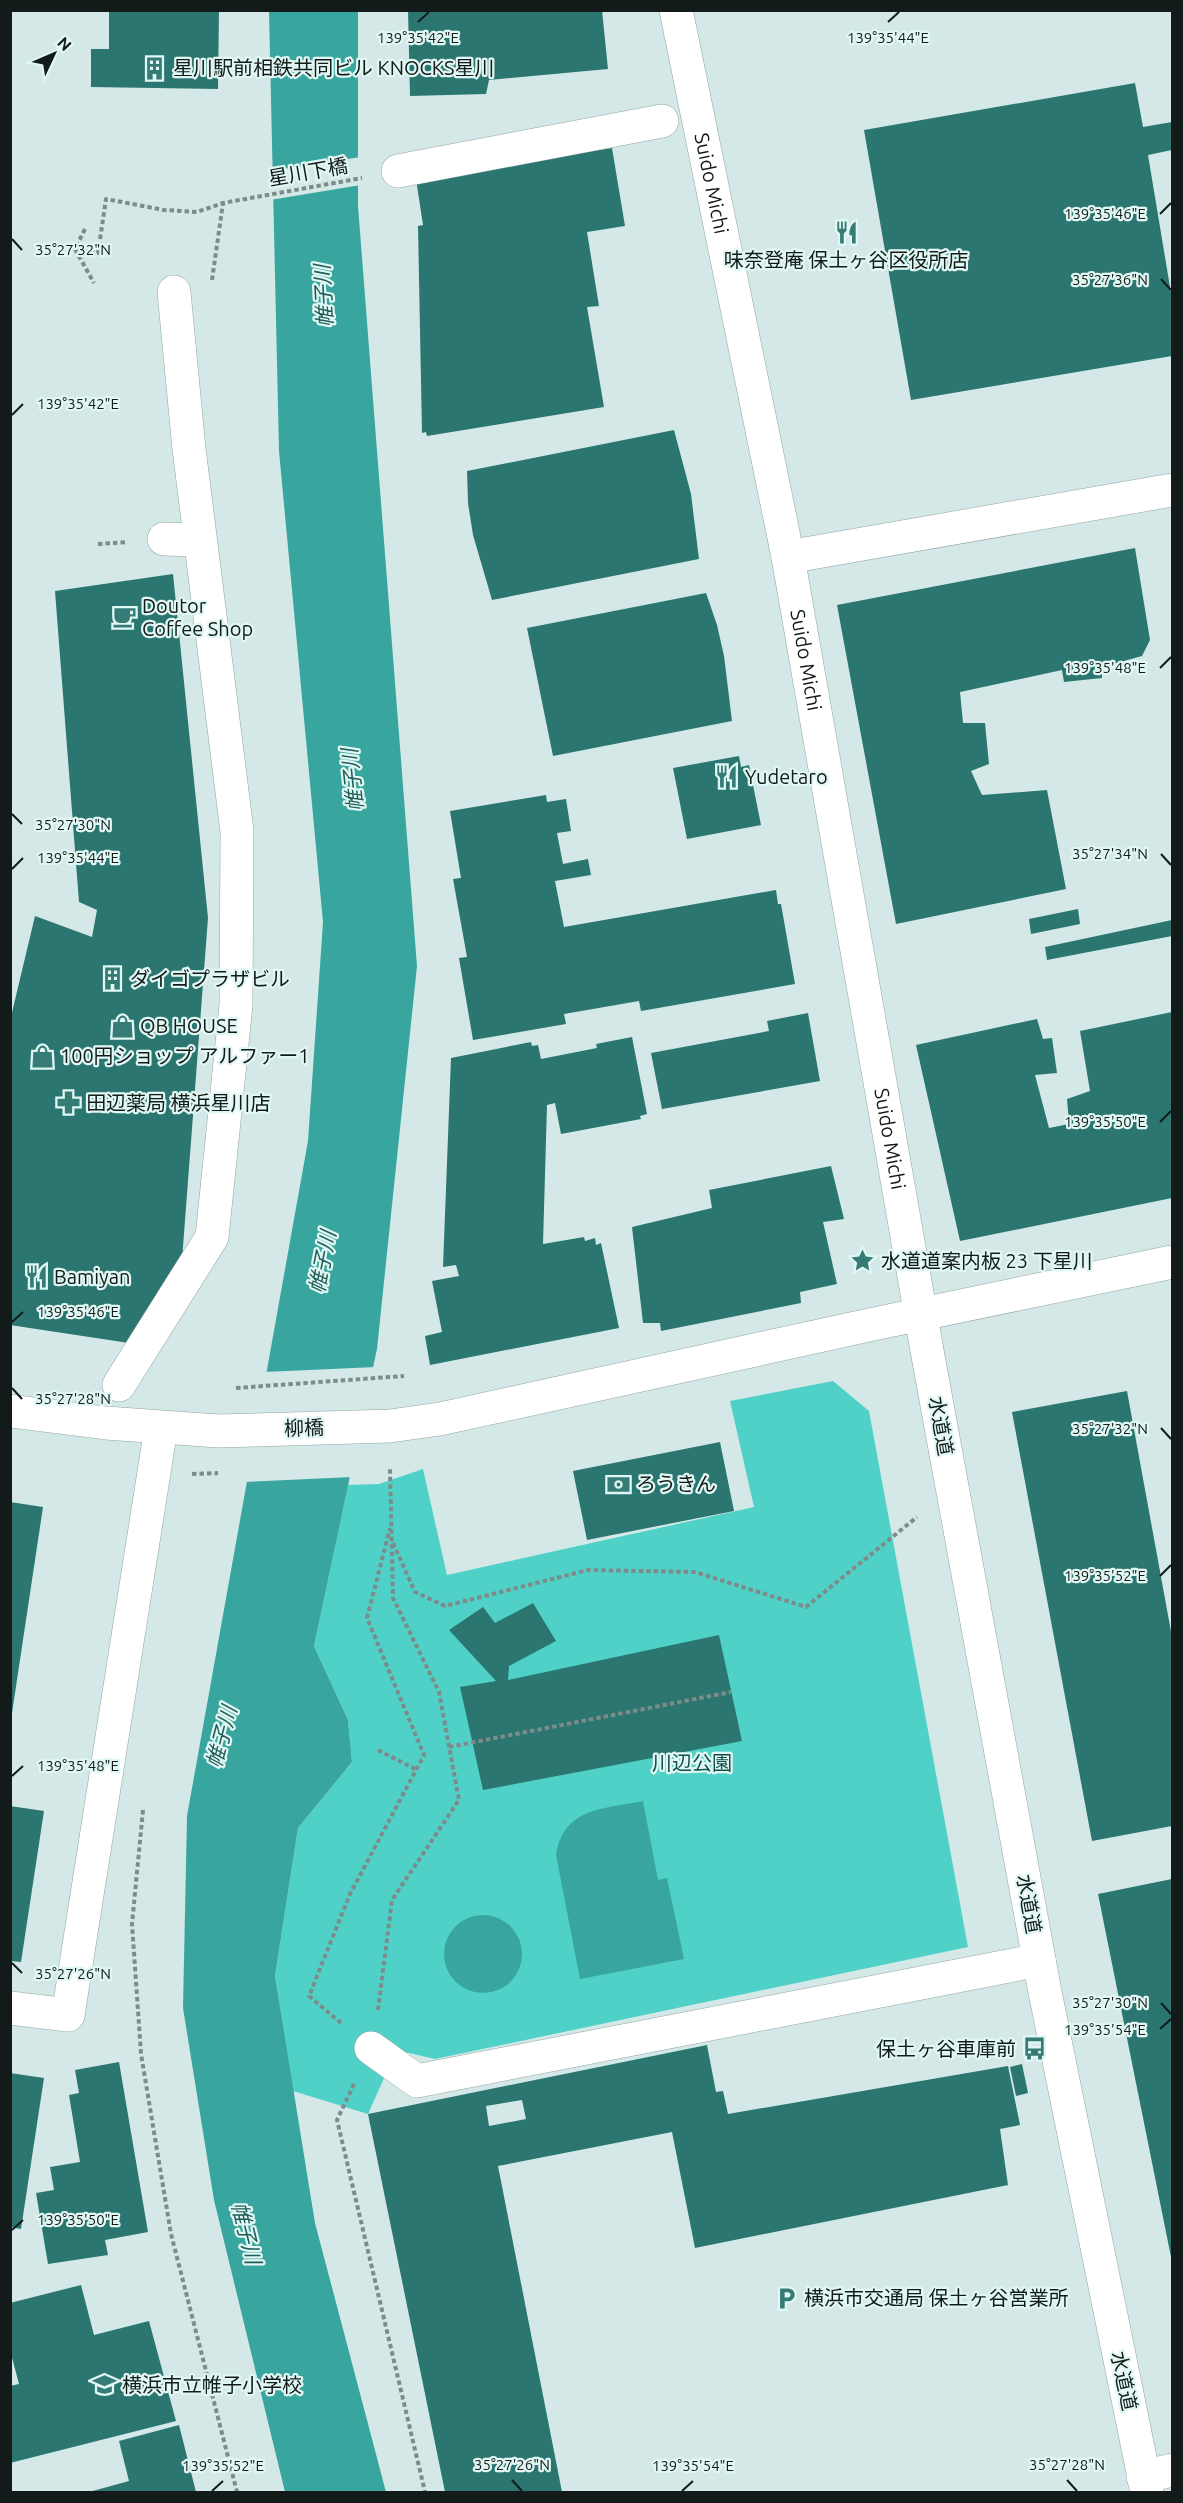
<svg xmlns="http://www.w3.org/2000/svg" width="1183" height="2503" font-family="Ubuntu,'Noto Sans JP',sans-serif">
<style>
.green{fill:#4fd1c7}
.water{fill:#38a69e}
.pier{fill:#d4e9e7}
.building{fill:#2b7670;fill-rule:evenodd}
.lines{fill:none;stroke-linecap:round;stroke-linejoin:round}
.minor-casing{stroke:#91a5a3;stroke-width:34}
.path{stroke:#7d8c8a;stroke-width:4;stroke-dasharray:4.5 3;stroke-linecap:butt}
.minor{stroke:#fff;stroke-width:33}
.ticks{fill:none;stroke:#131b1a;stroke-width:2}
.labels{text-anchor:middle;stroke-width:4.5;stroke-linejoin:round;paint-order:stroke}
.poi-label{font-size:20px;fill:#131b1a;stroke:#e1f7f4;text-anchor:start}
.street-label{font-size:20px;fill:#131b1a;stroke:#e1f7f4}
.park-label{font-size:20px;fill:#114f4b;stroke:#e1f7f4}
.water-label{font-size:21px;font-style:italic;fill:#215d58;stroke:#e1f7f4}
.ticks-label{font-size:15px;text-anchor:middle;fill:#131b1a;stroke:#e1f7f4;stroke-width:4.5;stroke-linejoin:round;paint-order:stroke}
</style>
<rect width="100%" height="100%" fill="#d4e9e7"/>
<path class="green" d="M833,1381L869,1411L968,1947L435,2059L405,2052L385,2076L368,2114L293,2091L275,1976L298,1828L352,1762L348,1720L314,1646L348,1485L379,1484L423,1469L447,1575L754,1507L730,1401Z"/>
<g class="water">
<path d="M269,11H358V206L417,966L377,1349L314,1646L348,1720L352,1762L298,1828L275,1976L315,2223L386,2492H285L214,2200L183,2008L187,1816L308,1141L323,922L279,451Z"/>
<path d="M643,1801L658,1880L667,1878L684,1959L580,1979L556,1855C564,1807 604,1809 643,1801Z"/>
<circle cx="483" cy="1954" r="39"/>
</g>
<g class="pier">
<path d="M361,157V185L270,200L269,171Z"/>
<path d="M376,1367L353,1477L244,1482L264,1372Z"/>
</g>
<g class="building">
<path d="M109,10H219L218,89L91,87V49H109Z"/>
<path d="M408,10H602L608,69L489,80L486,94L410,96Z"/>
<path d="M1135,83L1143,127L1172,122V150L1148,155L1172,299V356L911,400L864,130Z"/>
<path d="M612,148L625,226L587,232L599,306L587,307L604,407L427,436L426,432L422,433L418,226L423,225L416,179Z"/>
<path d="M674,430L691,494L699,559L492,600L473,535L468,503L467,471Z"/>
<path d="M1135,548L1150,640L1142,656L1102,667V678L1064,682L1062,670L960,692L963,723H985L989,764L971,771L982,795L1047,790L1066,889L896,924L837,605Z"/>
<path d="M173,574L208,918L181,1273L129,1343L10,1325V1021L35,916L92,937L97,910L79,902L55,591Z"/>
<path d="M706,593L717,625L724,656L732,721L553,756L527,628Z"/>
<path d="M739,756L741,767L749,765L761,825L687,839L673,768Z"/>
<path d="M546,795L547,802L566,799L571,831L557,833L563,864L588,859L591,875L555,881L564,927L776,890L778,904H781L795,984L641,1011L639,1001L564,1014L566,1024L473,1040L459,958L467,957L453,879L461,878L450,811Z"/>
<path d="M1078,909L1080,924L1031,934L1029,919Z"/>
<path d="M1172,920V936L1047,960L1045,947Z"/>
<path d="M1172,1012V1198L960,1241L916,1045L1037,1019L1043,1039L1052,1038L1057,1073L1035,1075L1049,1128L1069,1124L1067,1099L1090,1091L1080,1031Z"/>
<path d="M808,1013L820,1081L662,1109L651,1053L769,1031L767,1021Z"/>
<path d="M632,1037L647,1114L640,1116L641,1119L561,1134L555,1103L547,1105L543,1244L584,1237L585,1241L595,1238L596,1245L601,1243L619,1328L430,1365L425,1336L442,1332L432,1281L459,1276L456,1265L443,1267L451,1058L531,1042L532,1046L538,1045L541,1059L597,1048L596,1044Z"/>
<path d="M831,1166L844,1219L823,1222L837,1284L800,1292L801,1303L661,1331L660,1323H643L632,1227L712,1208L709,1190Z"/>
<path d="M1127,1391L1172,1637V1826L1092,1841L1012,1412Z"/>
<path d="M720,1442L734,1511L587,1540L573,1471Z"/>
<path d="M10,1502L43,1507L12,1713H10Z"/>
<path d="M533,1603L556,1641L509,1666L508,1680L719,1635L742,1741L483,1790L460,1687L496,1681L449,1630L483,1607L495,1623Z"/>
<path d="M10,1806L44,1811L21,1962L10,1961Z"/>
<path d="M1172,1879V2257H1171L1098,1894Z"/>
<path d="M707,2045L716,2092L723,2091L728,2114L1008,2066L1020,2125L1000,2129L1008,2185L695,2248L672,2132L498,2166L562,2492H445L368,2114ZM522,2100L526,2119L489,2126L486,2106Z"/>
<path d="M119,2062L148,2232L105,2240L108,2255L48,2264L36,2193L54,2190L50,2167L80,2162L69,2095L79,2093L75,2070Z"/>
<path d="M1022,2064L1028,2093L1016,2096L1010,2067Z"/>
<path d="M10,2073L44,2078L21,2229L10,2227Z"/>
<path d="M81,2285L94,2335L149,2321L176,2421L10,2463V2386L19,2384L10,2350V2303Z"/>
<path d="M179,2425L196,2492H89L129,2481L119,2441Z"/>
</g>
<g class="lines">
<defs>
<g id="minor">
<path id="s1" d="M676,10L788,557L928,1356L1045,1992L1147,2492"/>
<path d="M398,171L662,121"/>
<path d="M164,539L200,540"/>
<path d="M788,557L1172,490"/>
<path d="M119,1385L212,1237L236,1005L237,831L189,449L174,292"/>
<path d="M10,1411L106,1423L218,1431L390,1426L440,1419L869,1325L1172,1262"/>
<path d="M10,2008L68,2015L161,1428"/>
<path d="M371,2048L417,2081L1039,1960"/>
<path d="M1143,2477L1172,2470"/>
</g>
</defs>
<use href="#minor" class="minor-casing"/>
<g class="path">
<path d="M85,229L75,249L94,283"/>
<path d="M75,249L98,253L106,199L164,210L197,212L223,203L362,178"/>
<path d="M212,280L223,203"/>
<path d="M98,544L127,542"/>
<path d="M236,1388L404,1376"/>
<path d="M192,1474L218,1473"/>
<path d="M393,1543L415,1592L445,1606L588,1570L695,1572L806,1607L917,1517"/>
<path d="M449,1747L731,1692"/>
<path d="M378,1750L417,1770"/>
<path d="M143,1810L132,1924L141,2054L171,2234L237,2492"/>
<path d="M378,2010L392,1900L459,1800L439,1692L393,1598L390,1468"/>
<path d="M341,2023L309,1996L350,1894L424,1755L367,1618L390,1528"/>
<path d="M354,2084L337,2120L425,2492"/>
</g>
<use href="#minor" class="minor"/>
</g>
<path class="ticks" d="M418,22L429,12M888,22L899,12M1160,214L1171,203M12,239L22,250M1161,279L1171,290M12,415L23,404M1160,668L1171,657M12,814L22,824M1161,854L1171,865M12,869L23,858M1160,1122L1171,1111M12,1322L23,1312M12,1388L22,1399M1161,1428L1171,1439M1160,1576L1171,1565M12,1776L23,1766M12,1963L22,1973M1161,2003L1171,2014M1160,2029L1171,2019M12,2230L23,2220M512,2480L522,2491M1067,2480L1077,2491M212,2491L223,2481M682,2491L693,2481"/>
<defs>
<symbol id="building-bare" viewBox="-9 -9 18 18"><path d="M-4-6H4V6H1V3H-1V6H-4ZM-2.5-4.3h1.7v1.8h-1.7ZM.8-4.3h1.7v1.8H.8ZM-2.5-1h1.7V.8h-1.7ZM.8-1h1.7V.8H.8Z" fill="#357c77" stroke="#e1f7f4" stroke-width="2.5" paint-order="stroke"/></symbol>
<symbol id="restaurant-bare" viewBox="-9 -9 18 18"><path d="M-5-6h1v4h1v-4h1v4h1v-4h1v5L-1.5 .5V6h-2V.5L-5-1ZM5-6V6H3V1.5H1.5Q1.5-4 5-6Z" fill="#357c77" stroke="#e1f7f4" stroke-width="2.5" paint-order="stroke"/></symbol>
<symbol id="cafe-bare" viewBox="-9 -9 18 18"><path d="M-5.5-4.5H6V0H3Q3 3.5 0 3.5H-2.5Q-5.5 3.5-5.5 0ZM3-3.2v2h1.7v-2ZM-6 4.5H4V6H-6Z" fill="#357c77" stroke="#e1f7f4" stroke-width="2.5" paint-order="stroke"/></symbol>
<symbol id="shop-bare" viewBox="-9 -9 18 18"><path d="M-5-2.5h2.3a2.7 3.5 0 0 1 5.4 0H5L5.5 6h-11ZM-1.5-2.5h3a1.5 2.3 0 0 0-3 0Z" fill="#357c77" stroke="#e1f7f4" stroke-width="2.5" paint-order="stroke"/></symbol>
<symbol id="pharmacy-bare" viewBox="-9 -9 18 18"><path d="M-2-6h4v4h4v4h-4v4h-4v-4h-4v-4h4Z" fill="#357c77" stroke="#e1f7f4" stroke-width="2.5" paint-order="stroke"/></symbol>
<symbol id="sight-bare" viewBox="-9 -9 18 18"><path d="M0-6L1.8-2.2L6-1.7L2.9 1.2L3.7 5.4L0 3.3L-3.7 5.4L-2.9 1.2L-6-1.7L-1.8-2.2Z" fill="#357c77" stroke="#e1f7f4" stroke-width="2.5" paint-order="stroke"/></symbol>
<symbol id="bank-bare" viewBox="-9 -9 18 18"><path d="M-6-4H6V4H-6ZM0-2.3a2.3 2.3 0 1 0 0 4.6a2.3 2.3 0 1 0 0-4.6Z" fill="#357c77" stroke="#e1f7f4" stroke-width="2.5" paint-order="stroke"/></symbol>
<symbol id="bus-bare" viewBox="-9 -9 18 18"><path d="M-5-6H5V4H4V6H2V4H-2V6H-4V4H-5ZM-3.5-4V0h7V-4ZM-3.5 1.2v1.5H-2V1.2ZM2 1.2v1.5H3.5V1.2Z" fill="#357c77" stroke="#e1f7f4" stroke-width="2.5" paint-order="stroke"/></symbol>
<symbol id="parking-bare" viewBox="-9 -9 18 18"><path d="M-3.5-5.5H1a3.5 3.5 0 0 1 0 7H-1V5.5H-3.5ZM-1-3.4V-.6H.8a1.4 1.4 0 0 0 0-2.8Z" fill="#357c77" stroke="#e1f7f4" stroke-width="2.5" paint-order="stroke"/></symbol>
<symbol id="school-bare" viewBox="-9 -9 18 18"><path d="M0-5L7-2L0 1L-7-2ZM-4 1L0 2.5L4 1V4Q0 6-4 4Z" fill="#357c77" stroke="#e1f7f4" stroke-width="2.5" paint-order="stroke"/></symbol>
</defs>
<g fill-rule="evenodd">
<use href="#building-bare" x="138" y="52" width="33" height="33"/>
<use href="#restaurant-bare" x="830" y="216" width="33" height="33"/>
<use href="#cafe-bare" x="108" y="600" width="33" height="33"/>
<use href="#restaurant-bare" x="710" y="760" width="33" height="33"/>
<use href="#building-bare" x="96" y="962" width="33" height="33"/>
<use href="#shop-bare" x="106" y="1010" width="33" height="33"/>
<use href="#shop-bare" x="26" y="1040" width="33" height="33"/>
<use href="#pharmacy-bare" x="52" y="1086" width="33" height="33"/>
<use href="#sight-bare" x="846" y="1244" width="33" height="33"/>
<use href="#restaurant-bare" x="20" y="1260" width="33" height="33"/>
<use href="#bank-bare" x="602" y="1468" width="33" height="33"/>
<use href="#bus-bare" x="1018" y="2032" width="33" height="33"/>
<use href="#parking-bare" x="770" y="2282" width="33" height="33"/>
<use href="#school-bare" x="88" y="2368" width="33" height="33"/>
</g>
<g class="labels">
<g class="poi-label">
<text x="173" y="75">星川駅前相鉄共同ビル KNOCKS星川</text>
<text x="846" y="267" text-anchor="middle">味奈登庵 保土ヶ谷区役所店</text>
<text x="142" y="613">Doutor<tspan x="142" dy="23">Coffee Shop</tspan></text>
<text x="745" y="784">Yudetaro</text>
<text x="130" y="986">ダイゴプラザビル</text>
<text x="140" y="1033">QB HOUSE</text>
<text x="60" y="1063">100円ショップ アルファー1</text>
<text x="86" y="1110">田辺薬局 横浜星川店</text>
<text x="881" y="1268">水道道案内板 23 下星川</text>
<text x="54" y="1284">Bamiyan</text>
<text x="636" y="1491">ろうきん</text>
<text x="1016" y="2056" text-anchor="end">保土ヶ谷車庫前</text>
<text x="804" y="2305">横浜市交通局 保土ヶ谷営業所</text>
<text x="122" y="2392">横浜市立帷子小学校</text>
</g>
<g class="street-label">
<text transform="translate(308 172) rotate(-10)" y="7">星川下橋</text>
<text dy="7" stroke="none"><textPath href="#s1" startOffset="177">Suido Michi</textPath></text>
<text dy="7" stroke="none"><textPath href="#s1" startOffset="663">Suido Michi</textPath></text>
<text dy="7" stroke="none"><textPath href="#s1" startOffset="1149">Suido Michi</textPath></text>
<text transform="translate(941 1426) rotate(80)" y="7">水道道</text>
<text transform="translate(304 1428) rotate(-2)" y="7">柳橋</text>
<text transform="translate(1029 1904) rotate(80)" y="7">水道道</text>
<text transform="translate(1124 2381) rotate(78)" y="7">水道道</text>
</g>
<g class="park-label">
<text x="692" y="1770">川辺公園</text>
</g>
<g class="water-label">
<text transform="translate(324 296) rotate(-93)" y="7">帷子川</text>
<text transform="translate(353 780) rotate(-96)" y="7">帷子川</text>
<text transform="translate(323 1262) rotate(-79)" y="7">帷子川</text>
<text transform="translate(222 1737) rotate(-75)" y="7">帷子川</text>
<text transform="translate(246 2233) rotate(76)" y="7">帷子川</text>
</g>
</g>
<g class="ticks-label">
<text x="418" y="43">139°35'42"E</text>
<text x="888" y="43">139°35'44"E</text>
<text x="1105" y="219">139°35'46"E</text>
<text x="73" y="255">35°27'32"N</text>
<text x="1110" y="285">35°27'36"N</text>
<text x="78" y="409">139°35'42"E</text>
<text x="1105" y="673">139°35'48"E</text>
<text x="73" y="830">35°27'30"N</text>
<text x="1110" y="859">35°27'34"N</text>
<text x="78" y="863">139°35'44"E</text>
<text x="1105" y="1127">139°35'50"E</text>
<text x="78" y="1317">139°35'46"E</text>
<text x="73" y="1404">35°27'28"N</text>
<text x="1110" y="1434">35°27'32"N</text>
<text x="1105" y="1581">139°35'52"E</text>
<text x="78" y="1771">139°35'48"E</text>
<text x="73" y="1979">35°27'26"N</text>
<text x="1110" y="2008">35°27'30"N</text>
<text x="1105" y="2035">139°35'54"E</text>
<text x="78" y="2225">139°35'50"E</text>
<text x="512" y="2470">35°27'26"N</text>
<text x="1067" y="2470">35°27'28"N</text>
<text x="223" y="2471">139°35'52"E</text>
<text x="693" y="2471">139°35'54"E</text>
</g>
<rect width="1183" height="2503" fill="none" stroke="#131b1a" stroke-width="24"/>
<g transform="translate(54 54) rotate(46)" stroke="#e1f7f4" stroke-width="4.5" paint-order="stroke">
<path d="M0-4.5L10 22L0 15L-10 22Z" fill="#131b1a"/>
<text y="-9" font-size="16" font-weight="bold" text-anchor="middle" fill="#131b1a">N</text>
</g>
</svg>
